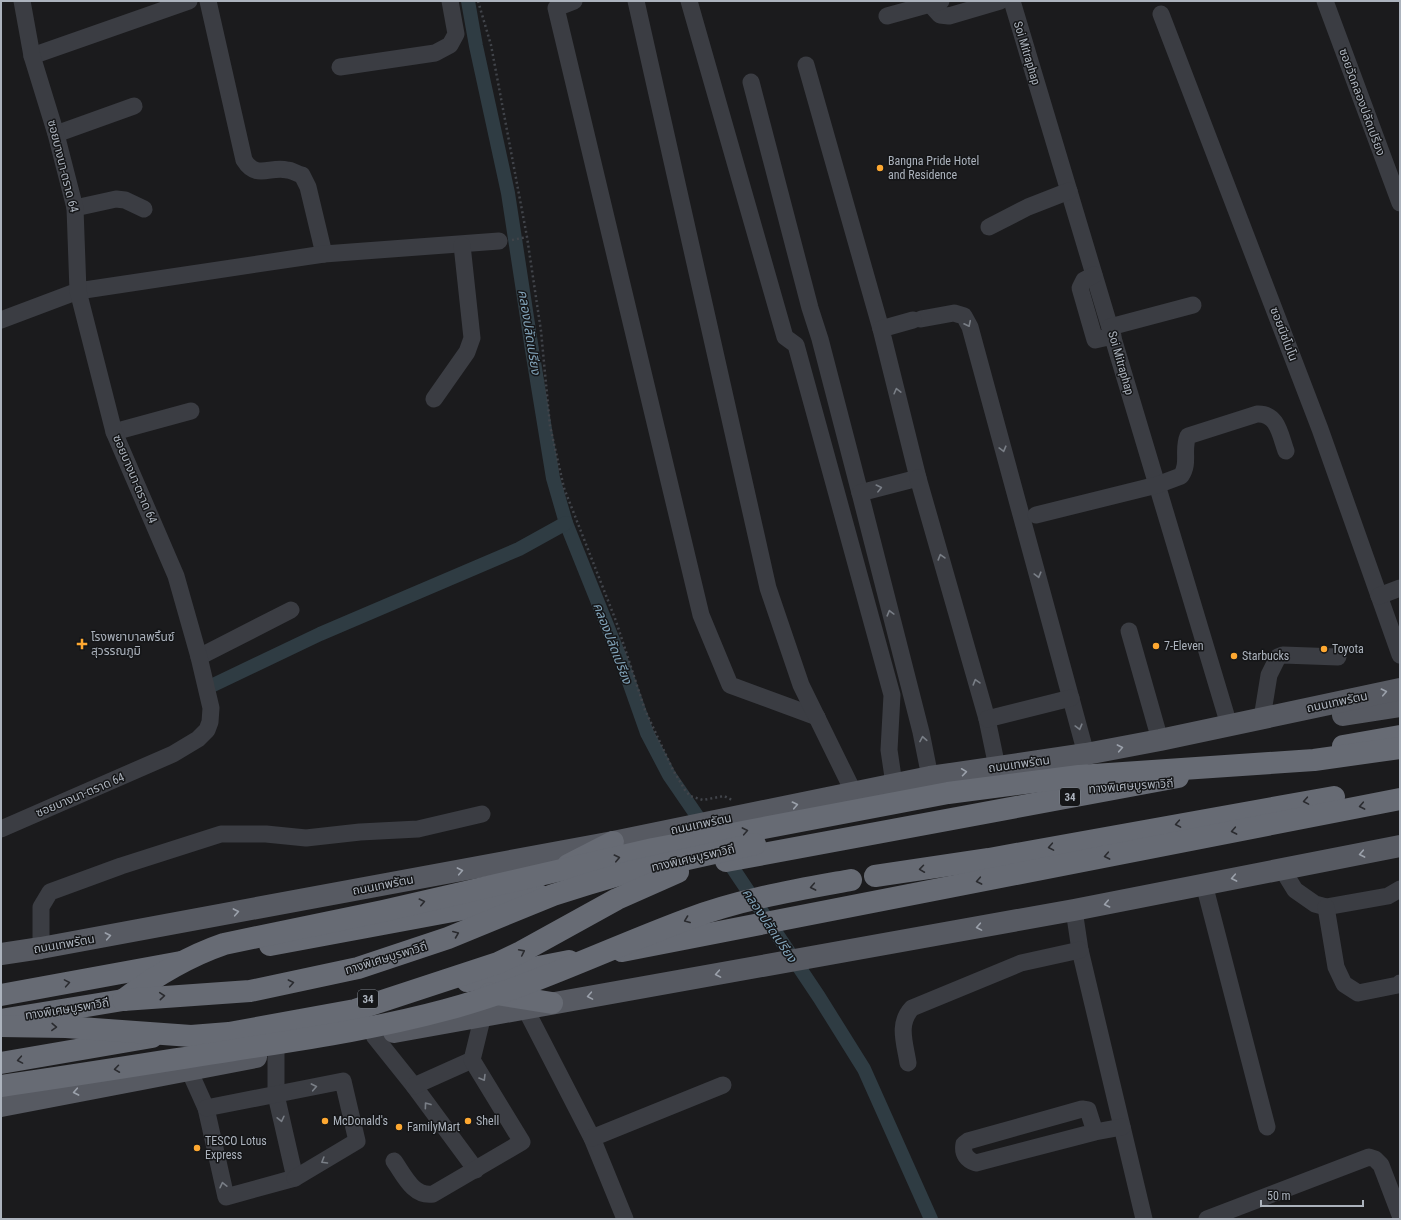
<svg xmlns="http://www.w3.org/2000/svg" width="1401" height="1220" font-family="'Roboto Condensed','Noto Sans Thai',sans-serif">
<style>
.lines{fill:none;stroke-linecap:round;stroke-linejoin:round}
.canal{stroke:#2f3c43;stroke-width:14}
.path{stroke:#41444a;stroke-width:2.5;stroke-dasharray:2 3;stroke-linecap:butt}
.minor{stroke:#3b3d43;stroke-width:17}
.major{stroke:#575a62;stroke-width:22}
.highway{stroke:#676b74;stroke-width:22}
.highway-bridge{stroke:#676b74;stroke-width:22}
.oneway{stroke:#797e86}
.oneway2{stroke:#9ba1ab}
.oneway3{stroke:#2a2b2f}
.poi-dot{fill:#fea831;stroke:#151618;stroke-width:1.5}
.labels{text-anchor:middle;stroke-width:3;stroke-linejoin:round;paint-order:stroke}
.shield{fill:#151618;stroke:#7f848c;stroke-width:1}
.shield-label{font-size:11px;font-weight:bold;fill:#acb3bd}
.street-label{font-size:12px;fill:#acb3bd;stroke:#151618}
.poi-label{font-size:12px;fill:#acb3bd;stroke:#151618;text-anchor:start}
.water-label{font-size:13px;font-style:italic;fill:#82a4ba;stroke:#151618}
</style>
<rect width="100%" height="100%" fill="#1b1b1d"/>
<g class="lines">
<g class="canal">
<path d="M468,1L476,46L508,193L532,350L553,478L566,523L623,665L647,733L669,775L706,829"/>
<path d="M209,687L320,634L519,549L566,523"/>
<path d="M724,855L819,997L864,1069L931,1219"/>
</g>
<g class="path">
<path d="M478,1L491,45L527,237L541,331L550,426L564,488L616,621L645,710L673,770L685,790L690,796L703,800L724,796L732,800"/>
<path d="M512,240L527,237"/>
</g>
<g class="minor">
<path d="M208,1L244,160C256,180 270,166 287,170C292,170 297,174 302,175L308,187L324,254"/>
<path d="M574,1L556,8L701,615L730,685L817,717"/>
<path d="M636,1L768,588L801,685L854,793"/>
<path d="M689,1L785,337L796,345L892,695L889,750L894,784"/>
<path d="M1012,1L1229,725"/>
<path d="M1325,1L1400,203"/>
<path d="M930,4L940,15L949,16L1000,1"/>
<path d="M1161,14L1320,429L1400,655"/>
<path d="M887,16L941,1"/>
<path d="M32,56L189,1"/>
<path d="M806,65L881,329"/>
<path d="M340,67L435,53L450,45L456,34L450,1"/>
<path d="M751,82L810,308L820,339L860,493"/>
<path d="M56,134L134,106"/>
<path d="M75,208L116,199L125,200L144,209"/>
<path d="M989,227L1028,207L1069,191"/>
<path d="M1094,275L1084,280L1080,288L1095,340L1113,336"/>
<path d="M921,319L954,313L964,316L970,327L1086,754"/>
<path d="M1,320L78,291L324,254L499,241"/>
<path d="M913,320L881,329L918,478L860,493L921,732L930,777"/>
<path d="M1110,327L1193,305"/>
<path d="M434,399L467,352L472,338L462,245"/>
<path d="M114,432L191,411"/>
<path d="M918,478L987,719L997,767"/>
<path d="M1036,515L1157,485L1181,476C1190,463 1182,450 1188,436L1257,414C1278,413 1280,435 1286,451"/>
<path d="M1379,596L1400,588"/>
<path d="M1129,631L1160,740"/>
<path d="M199,657L291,610"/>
<path d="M1262,718L1269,675L1278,657L1283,655L1338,657"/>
<path d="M987,719L1071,698"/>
<path d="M1,829L173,754L198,739L207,730L210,722L211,708L199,657L176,576L114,432L78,291L75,208L56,134L32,56L22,1"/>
<path d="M1282,869L1295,890L1315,904L1326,907L1388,896L1400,889"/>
<path d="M1204,884L1267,1127"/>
<path d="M1326,907L1336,967L1344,984L1358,993L1398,985L1400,983"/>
<path d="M1074,910L1080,950L1144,1219"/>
<path d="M41,948V907L50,892L121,866L221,834H266L306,838L360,832L418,829L482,814"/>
<path d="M525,1008L592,1138L625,1219"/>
<path d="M374,1036L414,1086L476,1170"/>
<path d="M908,1063C905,1043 897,1024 912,1008L1021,963L1080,950"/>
<path d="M189,1070L206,1108L226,1197L295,1178L276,1095V1053"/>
<path d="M414,1086L472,1060"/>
<path d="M206,1108L343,1081L357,1141L295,1178"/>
<path d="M1095,1132L1088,1110L1082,1109L968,1141L964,1144C962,1154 967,1160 976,1163L1095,1132L1122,1127"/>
<path d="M592,1138L723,1085"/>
<path d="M394,1161C404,1175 413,1197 433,1194L522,1142L472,1060L483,1015"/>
<path d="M1207,1219L1369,1157L1375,1159L1381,1165L1400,1215"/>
</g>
<g class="major">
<path d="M1343,715L1400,706"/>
<path d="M1,954L41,948L613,842L930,777L1086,754L1160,740L1400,689"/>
<path d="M394,1032L1074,910L1400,846"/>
<path d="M1,1106L256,1057"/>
</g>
<g class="highway">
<path d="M1343,746L1400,736"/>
<path d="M726,861L1178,777"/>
<path d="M568,865L613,842"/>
<path d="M875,876L989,859L1334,797"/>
<path d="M270,945L539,895"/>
<path d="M622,951L1400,799"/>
<path d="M467,981L569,961"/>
<path d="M490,993L552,1003"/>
<path d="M1,995L181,962"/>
<path d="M1,1020L123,1000"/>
<path d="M1,1063L152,1037"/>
</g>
<g class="highway-bridge">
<path d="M123,1000C155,976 186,957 224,944L383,911L653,849L948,793L1079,776L1314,760L1400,748"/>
<path d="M123,1000L250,991L358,968L448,938L553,895L588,884L629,872L755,844"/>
<path d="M1,1026L66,1027L191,1036L229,1033L355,1010L498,963L521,952L617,899L678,872"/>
<path d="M1,1086C85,1074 170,1060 254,1047C318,1037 382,1027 445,1010C529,988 607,949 688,919C741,899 796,890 851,880"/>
</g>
</g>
<defs><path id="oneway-chevron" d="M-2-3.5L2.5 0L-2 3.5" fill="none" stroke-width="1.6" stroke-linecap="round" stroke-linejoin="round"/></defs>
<g class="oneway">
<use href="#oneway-chevron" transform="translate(968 324) rotate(64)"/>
<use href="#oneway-chevron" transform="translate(897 391) rotate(-104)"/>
<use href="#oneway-chevron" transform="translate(1003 449) rotate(75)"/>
<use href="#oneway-chevron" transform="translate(879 488) rotate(-14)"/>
<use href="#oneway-chevron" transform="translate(941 557) rotate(-106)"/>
<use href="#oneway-chevron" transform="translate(1038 575) rotate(75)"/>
<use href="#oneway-chevron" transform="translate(890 613) rotate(-105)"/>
<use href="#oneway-chevron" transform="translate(976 682) rotate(-106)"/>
<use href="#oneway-chevron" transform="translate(1079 727) rotate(75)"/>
<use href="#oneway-chevron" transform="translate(923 739) rotate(-100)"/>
<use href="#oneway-chevron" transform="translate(483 1078) rotate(59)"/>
<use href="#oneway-chevron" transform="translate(314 1087) rotate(-11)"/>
<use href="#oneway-chevron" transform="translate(427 1105) rotate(-126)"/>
<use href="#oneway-chevron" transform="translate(281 1119) rotate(77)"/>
<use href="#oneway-chevron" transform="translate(324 1161) rotate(149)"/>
<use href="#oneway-chevron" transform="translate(223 1185) rotate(-103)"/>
</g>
<g class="oneway2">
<use href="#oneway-chevron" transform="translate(1384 692) rotate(-12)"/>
<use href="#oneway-chevron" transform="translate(1120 748) rotate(-11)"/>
<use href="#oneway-chevron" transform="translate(964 772) rotate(-8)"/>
<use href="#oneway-chevron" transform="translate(795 805) rotate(-12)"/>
<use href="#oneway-chevron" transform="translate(1362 854) rotate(169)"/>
<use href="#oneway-chevron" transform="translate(460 871) rotate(-11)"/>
<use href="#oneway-chevron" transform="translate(1234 878) rotate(169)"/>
<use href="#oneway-chevron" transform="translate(1107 904) rotate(168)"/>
<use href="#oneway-chevron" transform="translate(236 912) rotate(-11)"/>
<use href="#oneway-chevron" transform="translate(979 927) rotate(170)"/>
<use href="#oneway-chevron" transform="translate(108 936) rotate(-11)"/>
<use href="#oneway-chevron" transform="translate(718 974) rotate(170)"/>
<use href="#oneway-chevron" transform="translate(590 996) rotate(170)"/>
<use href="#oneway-chevron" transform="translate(76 1092) rotate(169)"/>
</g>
<g class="oneway3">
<use href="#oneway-chevron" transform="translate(1306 801) rotate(170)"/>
<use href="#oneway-chevron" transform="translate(1362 806) rotate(169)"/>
<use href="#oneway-chevron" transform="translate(1178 824) rotate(170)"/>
<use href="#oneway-chevron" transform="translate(745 831) rotate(-11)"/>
<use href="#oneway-chevron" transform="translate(1234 831) rotate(169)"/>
<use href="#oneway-chevron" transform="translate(1051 847) rotate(170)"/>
<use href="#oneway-chevron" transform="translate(1107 856) rotate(169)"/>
<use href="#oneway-chevron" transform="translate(617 858) rotate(-13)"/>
<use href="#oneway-chevron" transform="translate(922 869) rotate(172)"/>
<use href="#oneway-chevron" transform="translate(979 881) rotate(169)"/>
<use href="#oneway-chevron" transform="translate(813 887) rotate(169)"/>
<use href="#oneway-chevron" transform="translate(422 902) rotate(-13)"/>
<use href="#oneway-chevron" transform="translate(687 920) rotate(159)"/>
<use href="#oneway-chevron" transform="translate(456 934) rotate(-22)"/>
<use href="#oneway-chevron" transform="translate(522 952) rotate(-26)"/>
<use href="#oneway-chevron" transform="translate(67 983) rotate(-10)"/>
<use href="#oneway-chevron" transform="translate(291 983) rotate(-11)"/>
<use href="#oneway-chevron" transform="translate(162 996) rotate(-5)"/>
<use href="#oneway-chevron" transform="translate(54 1027) rotate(2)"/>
<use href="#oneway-chevron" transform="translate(20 1060) rotate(170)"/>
<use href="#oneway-chevron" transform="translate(117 1069) rotate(172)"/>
</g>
<g class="poi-dot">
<circle cx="880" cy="168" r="4"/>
<path d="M80 638h4v4h4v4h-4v4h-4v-4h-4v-4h4z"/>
<circle cx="1156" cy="646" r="4"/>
<circle cx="1324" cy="649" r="4"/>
<circle cx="1234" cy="656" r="4"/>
<circle cx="325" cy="1121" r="4"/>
<circle cx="468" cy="1121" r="4"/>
<circle cx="399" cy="1127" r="4"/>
<circle cx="197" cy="1148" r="4"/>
</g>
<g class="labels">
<g class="shield">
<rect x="1060" y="788" width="20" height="18" rx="3"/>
<rect x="358" y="990" width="20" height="18" rx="3"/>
</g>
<g class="shield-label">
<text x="1070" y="801">34</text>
<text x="368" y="1003">34</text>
</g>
<g class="street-label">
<text transform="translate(1027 53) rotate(73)" y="4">Soi Mitraphap</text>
<text transform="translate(1362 102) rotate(70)" y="4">ซอยวัดคลองปลัดเปรียง</text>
<text transform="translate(63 166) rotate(76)" y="4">ซอยบางนา-ตราด 64</text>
<text transform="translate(1284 334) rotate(69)" y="4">ซอยนีชโมโน</text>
<text transform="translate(1121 363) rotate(74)" y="4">Soi Mitraphap</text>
<text transform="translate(135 479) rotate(67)" y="4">ซอยบางนา-ตราด 64</text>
<text transform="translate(1337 702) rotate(-12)" y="4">ถนนเทพรัตน</text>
<text transform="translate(1019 764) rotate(-8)" y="4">ถนนเทพรัตน</text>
<text transform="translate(1131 786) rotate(-4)" y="4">ทางพิเศษบูรพาวิถี</text>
<text transform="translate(80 795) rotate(-23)" y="4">ซอยบางนา-ตราด 64</text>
<text transform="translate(701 824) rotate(-12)" y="4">ถนนเทพรัตน</text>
<text transform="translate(693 858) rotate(-13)" y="4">ทางพิเศษบูรพาวิถี</text>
<text transform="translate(383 885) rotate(-11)" y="4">ถนนเทพรัตน</text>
<text transform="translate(64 944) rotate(-10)" y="4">ถนนเทพรัตน</text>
<text transform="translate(386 958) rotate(-17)" y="4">ทางพิเศษบูรพาวิถี</text>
<text transform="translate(67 1009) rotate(-9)" y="4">ทางพิเศษบูรพาวิถี</text>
</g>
<g class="poi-label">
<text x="888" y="165">Bangna Pride Hotel<tspan x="888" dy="14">and Residence</tspan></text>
<text x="91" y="641">โรงพยาบาลพริ้นซ์<tspan x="91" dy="14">สุวรรณภูมิ</tspan></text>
<text x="1164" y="650">7-Eleven</text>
<text x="1332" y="653">Toyota</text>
<text x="1242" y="660">Starbucks</text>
<text x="333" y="1125">McDonald's</text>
<text x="476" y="1125">Shell</text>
<text x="407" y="1131">FamilyMart</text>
<text x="205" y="1145">TESCO Lotus<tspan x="205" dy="14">Express</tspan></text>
</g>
<g class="water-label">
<text transform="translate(530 332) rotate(81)" y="5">คลองปลัดเปรียง</text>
<text transform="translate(613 643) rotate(69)" y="5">คลองปลัดเปรียง</text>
<text transform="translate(770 925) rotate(56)" y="5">คลองปลัดเปรียง</text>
</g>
</g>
<rect width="1401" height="1220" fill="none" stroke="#acb3bd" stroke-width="4"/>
<path d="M1261 1200v6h102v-6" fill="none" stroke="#acb3bd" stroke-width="2"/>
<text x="1267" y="1200" font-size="12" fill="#acb3bd" stroke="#151618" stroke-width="3" paint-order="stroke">50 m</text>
</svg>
